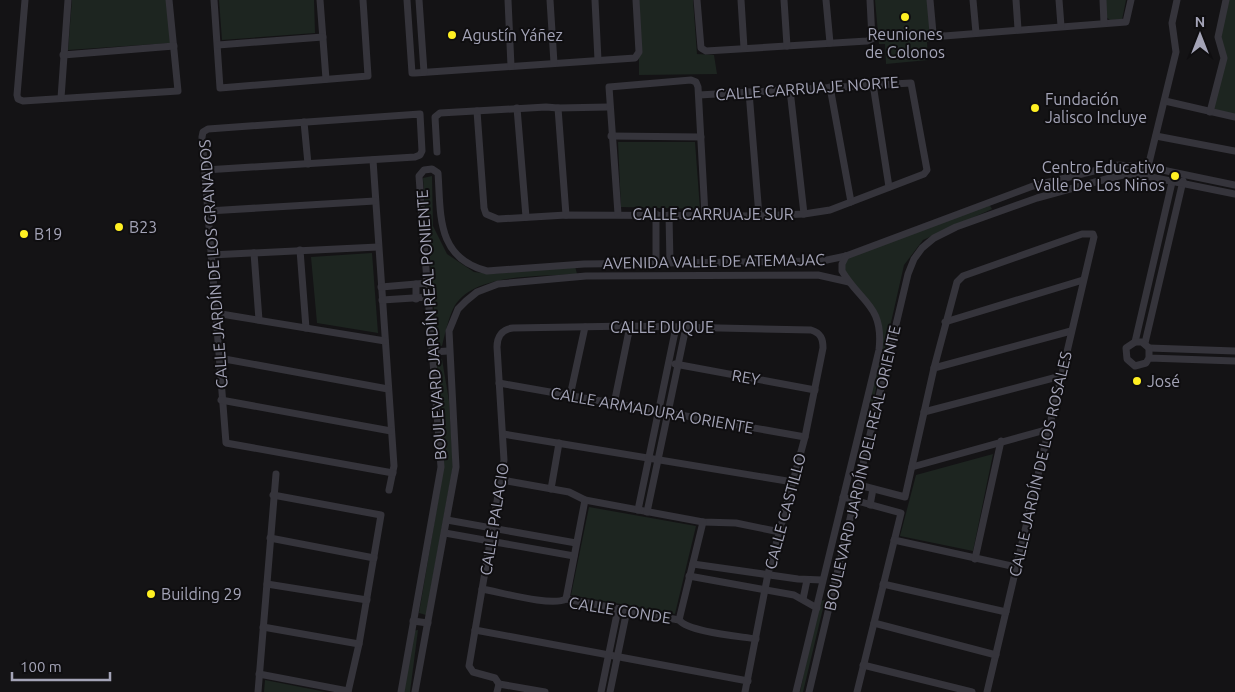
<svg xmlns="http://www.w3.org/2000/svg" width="1235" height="692" font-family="Ubuntu,sans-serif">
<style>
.green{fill:#1d2520}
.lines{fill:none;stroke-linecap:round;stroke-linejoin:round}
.minor{stroke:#35343b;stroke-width:7}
.poi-dot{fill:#fff022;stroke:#0f0e10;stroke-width:2}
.labels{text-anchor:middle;stroke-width:4;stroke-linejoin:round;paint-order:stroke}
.poi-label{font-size:16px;fill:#a4a4b7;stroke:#0f0e10;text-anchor:start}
.street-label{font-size:16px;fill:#a4a4b7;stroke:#0f0e10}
</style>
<rect width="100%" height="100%" fill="#141315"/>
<g class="green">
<path d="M72,0H167L171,43L68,50Z"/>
<path d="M219,0H314L315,33L222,40Z"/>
<path d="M639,0H693L697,54L714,55L717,74L639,75Z"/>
<path d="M875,0H928L930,41L927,42L928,60L886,64L885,44H879Z"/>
<path d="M1105,0H1126L1122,20H1110L1106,17Z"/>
<path d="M1228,0H1235V115L1213,110L1225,58L1219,37Z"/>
<path d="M618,142H695L700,209L621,207Z"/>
<path d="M432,176L433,226L447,254L474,272L491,274L575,266L577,274C542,277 471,272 453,309C448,320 445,334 442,346L437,345L423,178Z"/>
<path d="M989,204L992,209L923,240L904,265L873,402L867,401C872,383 887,334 877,318C866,299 848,286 842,264L847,256Z"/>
<path d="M372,253L378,333L317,323L311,257Z"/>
<path d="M442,359L449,401L453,466L426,615L419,613L444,466L436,362Z"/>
<path d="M993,454L973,551L900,536L916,475Z"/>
<path d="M589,507L696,526L675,614L571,595Z"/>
<path d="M825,600L803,692H800L819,601Z"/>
<path d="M418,630L410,692H402L413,631Z"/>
<path d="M265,680L326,692H264Z"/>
</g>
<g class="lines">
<g class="minor">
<path d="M25,0L17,95L18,99L23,101L178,91L169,0"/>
<path d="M214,0L220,88L368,76L363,0"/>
<path d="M320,0L326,79"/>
<path d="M407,0L412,73H415L635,58L639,52L636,0"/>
<path d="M419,0L424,72"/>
<path d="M508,0L511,66"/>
<path d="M550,0L554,63"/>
<path d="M595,0L598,60"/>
<path d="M697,0L701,48L706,51L867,41L872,39L870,0"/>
<path d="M741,0L744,48"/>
<path d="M784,0L787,46"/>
<path d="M826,0L830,43"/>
<path d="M930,0L933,33L944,36L1126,22L1131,0"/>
<path d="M973,0L976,33"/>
<path d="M1016,0L1018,29"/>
<path d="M1059,0L1061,26"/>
<path d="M1103,0L1104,23"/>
<path d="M218,45L323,37"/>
<path d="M63,55L174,46"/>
<path d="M873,84L889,187"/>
<path d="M830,87L851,202"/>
<path d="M790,90L804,214"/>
<path d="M749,92L759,216"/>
<path d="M61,98L68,0"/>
<path d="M1165,101L1235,117"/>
<path d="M517,108L526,217"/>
<path d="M558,108L566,215"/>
<path d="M477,111L484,208L486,214L498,219L566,215L759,216L804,214L830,210L924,174L927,170L911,83L699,95"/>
<path d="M1210,112L1224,58L1218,37L1226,0"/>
<path d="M304,122L308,164"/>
<path d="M611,136L701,137"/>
<path d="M1156,136L1235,151"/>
<path d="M437,152L435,117L440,113L546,107L558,108L608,107"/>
<path d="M373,160L394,466L389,490"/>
<path d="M205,170L415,157L420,155L422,151L420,114L208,129L203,132L202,137L226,443L393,473"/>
<path d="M1147,171L1176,52L1172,23L1177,0"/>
<path d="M208,211L375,201"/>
<path d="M618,214L609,87L691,80L696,82L698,87L705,215"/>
<path d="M656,214V263"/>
<path d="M669,215L670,263"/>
<path d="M300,250L306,328"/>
<path d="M254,253L259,320"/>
<path d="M211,255L378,247"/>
<path d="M381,287L428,283"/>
<path d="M416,299V284"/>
<path d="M382,300L429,297"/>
<path d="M215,313L385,341"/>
<path d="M945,322L1083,280"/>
<path d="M1135,342L1173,178"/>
<path d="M1145,343L1183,181"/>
<path d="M1149,348L1235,351"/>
<path d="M433,352L448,351"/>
<path d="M219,358L388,389"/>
<path d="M1149,358V348L1142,342H1135L1126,348L1127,359L1135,366L1146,363L1149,358L1235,361"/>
<path d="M675,364L815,390"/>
<path d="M934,368L1071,331"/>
<path d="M499,383L805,437"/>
<path d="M570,396L585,327"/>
<path d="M221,400L391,431"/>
<path d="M614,404L630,326"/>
<path d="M924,412L1061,376"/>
<path d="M503,434L793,482"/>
<path d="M912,467L1049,429"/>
<path d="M502,480L569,492L585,500L703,522L736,523L780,532"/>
<path d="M859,485L905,497L934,368L957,282L963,276L1082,234H1093L1094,237L987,692"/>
<path d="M551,489L559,443"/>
<path d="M273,495L381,515L359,644L348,692"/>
<path d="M843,497L901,513L857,692"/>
<path d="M870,505L873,489"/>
<path d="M638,510L676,327"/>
<path d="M647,512L686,327"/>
<path d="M447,520L576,543"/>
<path d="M445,533L574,556"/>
<path d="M270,538L374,558"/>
<path d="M894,540L1016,567"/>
<path d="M975,559L1001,441"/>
<path d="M693,564L798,579L822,580"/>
<path d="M689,576L794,595L817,608"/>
<path d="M267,584L367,600"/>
<path d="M883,584L1006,612"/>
<path d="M482,589C500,592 552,607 566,599L679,620C689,632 738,636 756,639"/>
<path d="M566,599L585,500"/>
<path d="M803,599L807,580"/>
<path d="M679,620L703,522"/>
<path d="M413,621L428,623"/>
<path d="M874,623L996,655"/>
<path d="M263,627L359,644"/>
<path d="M475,630L748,681"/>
<path d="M863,665L972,692"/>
<path d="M259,674L348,691"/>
<path d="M499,684L545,692"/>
<path d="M258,692L276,474"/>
<path d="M401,692L441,467L419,176L424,170L432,169L438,173C441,215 436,258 487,271L584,264L822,261L846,256L1033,186L1118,165L1148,167L1235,185"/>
<path d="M415,692L456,467L449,331L458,309L466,301L477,292L498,284L586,276L818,275L849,282"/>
<path d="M497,692L499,684L495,678L473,672L469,666L504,460L497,347C497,337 502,329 513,328L630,326L811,330C821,333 823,339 823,348L805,437L768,574L745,692"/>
<path d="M601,692L618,609"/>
<path d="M610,692L627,610"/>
<path d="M796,692L879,350C884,305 861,303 842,271V264L846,256"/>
<path d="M809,692L908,274L914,259L922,248L934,238L956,227L1037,198L1110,178L1128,174L1146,176L1235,194"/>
</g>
</g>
<g class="poi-dot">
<circle cx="905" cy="17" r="5"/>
<circle cx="452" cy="35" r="5"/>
<circle cx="1035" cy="108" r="5"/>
<circle cx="1175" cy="176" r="5"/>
<circle cx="119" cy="227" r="5"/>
<circle cx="24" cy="234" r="5"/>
<circle cx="1137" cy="381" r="5"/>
<circle cx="151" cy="594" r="5"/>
</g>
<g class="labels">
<g class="poi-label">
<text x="905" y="40" text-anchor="middle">Reuniones<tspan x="905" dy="18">de Colonos</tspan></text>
<text x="462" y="41">Agustín Yáñez</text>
<text x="1045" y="105">Fundación<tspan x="1045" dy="18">Jalisco Incluye</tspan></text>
<text x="1165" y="173" text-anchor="end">Centro Educativo<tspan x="1165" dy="18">Valle De Los Niños</tspan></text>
<text x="129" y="233">B23</text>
<text x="34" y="240">B19</text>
<text x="1147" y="387">José</text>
<text x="161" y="600">Building 29</text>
</g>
<g class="street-label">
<text transform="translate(807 88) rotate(-4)" y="6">CALLE CARRUAJE NORTE</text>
<text x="713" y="220">CALLE CARRUAJE SUR</text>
<text transform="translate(714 261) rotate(-1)" y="6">AVENIDA VALLE DE ATEMAJAC</text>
<text transform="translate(213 264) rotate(-94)" y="6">CALLE JARDÍN DE LOS GRANADOS</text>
<text transform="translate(431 325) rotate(-94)" y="6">BOULEVARD JARDÍN REAL PONIENTE</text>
<text x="662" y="333">CALLE DUQUE</text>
<text transform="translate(746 377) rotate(10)" y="6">REY</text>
<text transform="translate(652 410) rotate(10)" y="6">CALLE ARMADURA ORIENTE</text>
<text transform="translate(1040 464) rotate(-77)" y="6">CALLE JARDÍN DE LOS ROSALES</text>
<text transform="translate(862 468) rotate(-77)" y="6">BOULEVARD JARDÍN DEL REAL ORIENTE</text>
<text transform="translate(785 511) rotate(-75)" y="6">CALLE CASTILLO</text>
<text transform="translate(494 519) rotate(-81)" y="6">CALLE PALACIO</text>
<text transform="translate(620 610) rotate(9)" y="6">CALLE CONDE</text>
</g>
</g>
<g transform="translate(1200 35)" stroke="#0f0e10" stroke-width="4" paint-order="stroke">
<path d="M0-4L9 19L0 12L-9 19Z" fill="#a4a4b7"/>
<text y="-8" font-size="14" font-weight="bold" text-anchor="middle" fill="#a4a4b7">N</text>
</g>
<path d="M12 672v8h98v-8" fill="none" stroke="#a4a4b7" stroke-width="2.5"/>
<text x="20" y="672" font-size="15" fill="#a4a4b7" stroke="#0f0e10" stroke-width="4" paint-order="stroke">100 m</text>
</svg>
